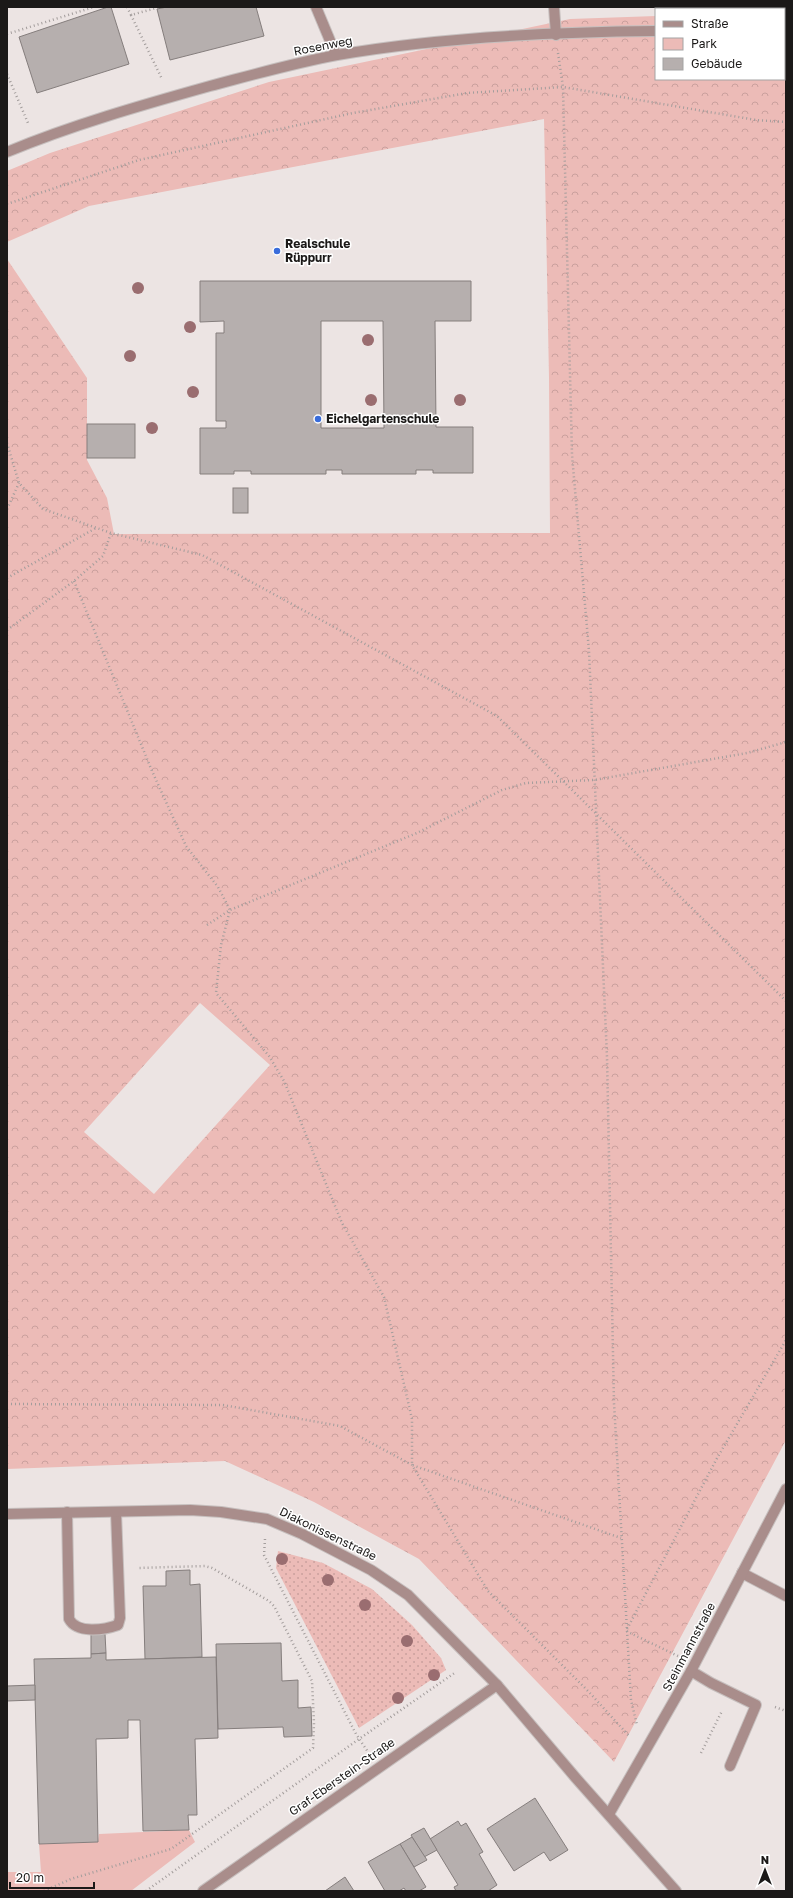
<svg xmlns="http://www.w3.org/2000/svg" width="793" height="1898" font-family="'Golos Text',sans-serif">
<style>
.grass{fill:url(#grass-dots)}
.forest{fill:url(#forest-crowns);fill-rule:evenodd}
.park{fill:#ecbbb7}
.building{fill:#b6afae;stroke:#857e7d;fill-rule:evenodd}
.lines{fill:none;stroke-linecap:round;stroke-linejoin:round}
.minor-casing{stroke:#c6bfbe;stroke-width:12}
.path{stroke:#a39d9c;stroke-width:2.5;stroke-dasharray:1 3;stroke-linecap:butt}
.minor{stroke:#a98d8b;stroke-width:10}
.tree{fill:#9a6d70}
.poi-dot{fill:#396cdb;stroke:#fff;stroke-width:1.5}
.labels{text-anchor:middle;stroke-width:3;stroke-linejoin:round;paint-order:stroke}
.street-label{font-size:12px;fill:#1b1918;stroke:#fff}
.poi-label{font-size:12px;font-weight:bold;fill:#1b1918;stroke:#fff;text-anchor:start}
</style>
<defs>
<pattern id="grass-dots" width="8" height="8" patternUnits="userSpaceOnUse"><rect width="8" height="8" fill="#ecbbb7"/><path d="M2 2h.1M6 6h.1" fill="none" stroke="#caa09d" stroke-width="1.8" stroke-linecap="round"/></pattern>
<pattern id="forest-crowns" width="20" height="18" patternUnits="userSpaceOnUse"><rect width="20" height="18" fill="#ecbbb7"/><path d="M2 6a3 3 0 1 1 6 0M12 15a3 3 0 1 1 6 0" fill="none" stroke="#caa09d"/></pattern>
</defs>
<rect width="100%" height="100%" fill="#ece4e3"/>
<path class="grass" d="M278,1551L323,1563L372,1589L412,1625L441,1658L446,1670L359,1728L276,1568Z"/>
<path class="forest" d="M784,10H786V1440L614,1762L419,1559L314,1502L225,1461L7,1469V259L87,378V460L107,498L114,534L550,533L549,377L544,119L89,206L7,242V171L50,153L269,82L570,19L656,16V79H784ZM200,1003L270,1065L154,1194L84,1132Z"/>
<path class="park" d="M189,1830L195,1842L131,1891H7V1872H41L39,1844L98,1842L99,1834Z"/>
<g class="building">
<path d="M108,7H111L129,64L37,93L19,37Z"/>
<path d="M167,7H256L264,36L170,60L157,9Z"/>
<path d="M200,281H471V321H435L436,427H473V473H433V470H416V474H342V470H326V474H251V471H234V474H200V428H226V421H216V333H224V321L200,322ZM321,321H383L384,428H321Z"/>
<rect x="87" y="424" width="48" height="34"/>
<rect x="233" y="488" width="15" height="25"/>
<path d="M190,1570V1585L200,1584L202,1657L145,1659L143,1586H166V1571Z"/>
<path d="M91,1634H105L106,1653L91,1654Z"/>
<path d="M281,1643L282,1681L298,1680V1708L311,1707L312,1736L284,1737L283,1727L218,1729L216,1644Z"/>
<path d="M106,1653V1660L216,1657L218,1738L195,1739L197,1815H188L189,1830L143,1831L140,1720H128V1738L96,1739L98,1842L39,1844L34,1659L91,1658V1654Z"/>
<path d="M35,1685V1700L7,1701V1686Z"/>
<path d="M535,1798L568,1850L550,1861L544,1852L514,1871L487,1829Z"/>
<path d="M458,1821L461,1826L466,1823L483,1852L479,1854L497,1885L488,1891H456L454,1887L458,1885L430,1839Z"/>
<path d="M424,1828L437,1850L424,1857L411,1835Z"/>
<path d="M412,1837L427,1860L414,1867L400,1844Z"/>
<path d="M400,1844L426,1887L419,1891H406L404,1888L399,1891H385L368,1862Z"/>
<path d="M345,1877L354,1891H325Z"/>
</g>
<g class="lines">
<defs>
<g id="minor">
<path d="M316,7L336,55"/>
<path d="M554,7L556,35"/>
<path d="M784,30H786"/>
<path d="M7,152C72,125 142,105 210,86C252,75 294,63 337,55C441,37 550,32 656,31"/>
<path d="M67,1512L69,1619C77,1634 104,1630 118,1625L120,1618L116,1512"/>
<path d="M7,1514L190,1510L221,1512L267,1519L302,1534L371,1570L408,1595L497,1685L575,1777L676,1891"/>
<path d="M742,1573L786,1596"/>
<path d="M691,1671L711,1683L756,1705L730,1766"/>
<path d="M609,1814L691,1671L786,1489"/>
<path d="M203,1891L497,1685"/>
</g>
</defs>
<use href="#minor" class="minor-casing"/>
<g class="path">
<path d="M127,7L131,15L160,7"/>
<path d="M131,15L162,79"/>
<path d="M7,34L94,7"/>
<path d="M558,53L563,87L572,455L589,651L607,1057L614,1403L631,1700L637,1725"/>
<path d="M7,74L28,123"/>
<path d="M7,204L139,160L353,113L467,93L563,87L756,120L786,122"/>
<path d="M7,443L19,483L43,509L111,533L202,555L497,716L786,1001"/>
<path d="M7,509L19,483"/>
<path d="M7,578L96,528"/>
<path d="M74,581L152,771L186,846L218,887L230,910L221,945L216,993L269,1056L284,1081L342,1223L384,1297L412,1419V1465L621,1538"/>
<path d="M7,630L74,581L103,556L111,533"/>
<path d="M207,925L230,910L417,833L502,790L526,783L594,780L747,753L786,742"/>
<path d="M7,1404L223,1405L340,1426L412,1465L488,1591L588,1691L630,1737"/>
<path d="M265,1539L264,1555L356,1734L368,1752"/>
<path d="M678,1656L626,1631L716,1460L786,1340"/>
<path d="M775,1707L786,1711"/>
<path d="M701,1753L722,1711"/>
<path d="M44,1891L71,1879L171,1849L313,1748L314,1723L312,1681L274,1606L269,1601L212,1568L205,1566L137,1568"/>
<path d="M146,1891L359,1739L456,1672"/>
</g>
<use href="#minor" class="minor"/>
</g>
<g class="tree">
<circle cx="138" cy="288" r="6"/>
<circle cx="190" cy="327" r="6"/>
<circle cx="368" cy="340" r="6"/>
<circle cx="130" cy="356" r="6"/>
<circle cx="193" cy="392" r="6"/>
<circle cx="371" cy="400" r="6"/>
<circle cx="460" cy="400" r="6"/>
<circle cx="152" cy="428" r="6"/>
<circle cx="282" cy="1559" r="6"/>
<circle cx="328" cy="1580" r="6"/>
<circle cx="365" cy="1605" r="6"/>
<circle cx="407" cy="1641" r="6"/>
<circle cx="434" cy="1675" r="6"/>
<circle cx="398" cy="1698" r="6"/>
</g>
<g class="poi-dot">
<circle cx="277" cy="251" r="4"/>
<circle cx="318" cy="419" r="4"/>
</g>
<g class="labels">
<g class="street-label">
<text transform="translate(323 46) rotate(-11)" y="4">Rosenweg</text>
<text transform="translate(328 1534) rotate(26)" y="4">Diakonissenstraße</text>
<text transform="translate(689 1647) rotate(-62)" y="4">Steinmannstraße</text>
<text transform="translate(342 1777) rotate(-35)" y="4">Graf-Eberstein-Straße</text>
</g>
<g class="poi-label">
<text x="285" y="248">Realschule<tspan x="285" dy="14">Rüppurr</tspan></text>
<text x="326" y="423">Eichelgartenschule</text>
</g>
</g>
<rect width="793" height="1898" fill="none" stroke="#1b1918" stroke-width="16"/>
<rect x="655" y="8" width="130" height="72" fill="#ffffff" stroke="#a4a3a3"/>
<rect x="663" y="21" width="20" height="6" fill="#a98d8b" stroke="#a4a3a3"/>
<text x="691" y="28" font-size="12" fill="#1b1918">Straße</text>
<rect x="663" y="38" width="20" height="12" fill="#ecbbb7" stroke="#a4a3a3"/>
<text x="691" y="48" font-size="12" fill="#1b1918">Park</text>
<rect x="663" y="58" width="20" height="12" fill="#b6afae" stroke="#a4a3a3"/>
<text x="691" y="68" font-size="12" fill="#1b1918">Gebäude</text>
<g transform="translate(765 1870)" stroke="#ffffff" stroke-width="3" paint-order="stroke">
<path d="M0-3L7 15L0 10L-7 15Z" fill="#1b1918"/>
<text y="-6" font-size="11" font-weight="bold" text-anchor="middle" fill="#1b1918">N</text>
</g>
<path d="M10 1882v6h84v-6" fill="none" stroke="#1b1918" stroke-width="2"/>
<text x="16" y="1882" font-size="12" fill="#1b1918" stroke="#ffffff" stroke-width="3" paint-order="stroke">20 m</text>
</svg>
